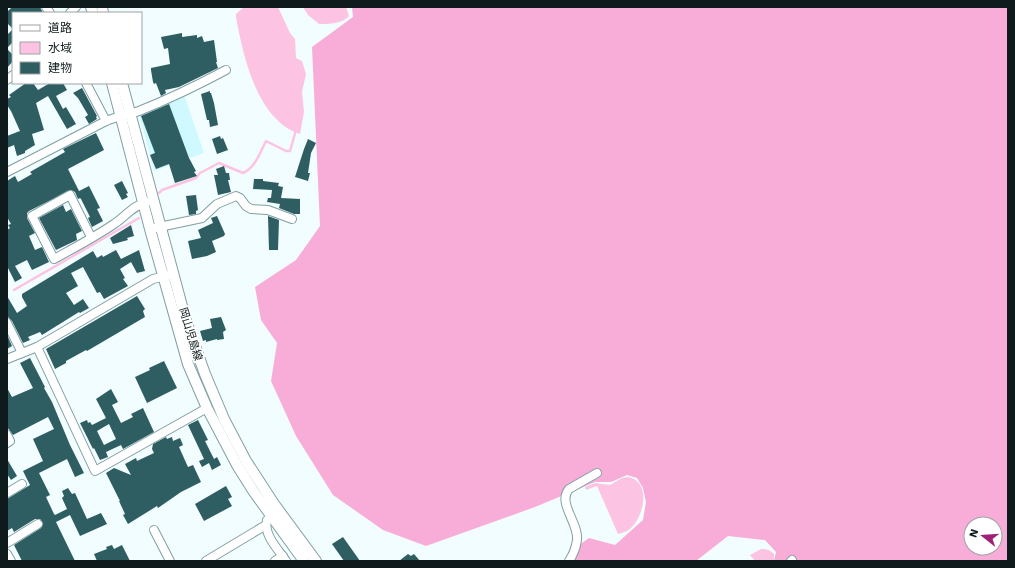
<svg xmlns="http://www.w3.org/2000/svg" width="1015" height="568" font-family="'Work Sans','Noto Sans JP',sans-serif">
<style>
.built{fill:#cff9fe}
.forest{fill:#f8add8;fill-rule:evenodd}
.water{fill:#fdc3e3}
.lines{fill:none;stroke-linecap:round;stroke-linejoin:round}
.stream{stroke:#fdc3e3;stroke-width:2.5}
.building{fill:#2e5d62;fill-rule:evenodd}
.minor-casing{stroke:#819fa3;stroke-width:10}
.major-casing{stroke:#819fa3;stroke-width:12}
.minor{stroke:#fff;stroke-width:8}
.major{stroke:#fff;stroke-width:10}
.labels{text-anchor:middle;stroke-width:4;stroke-linejoin:round;paint-order:stroke}
.street-label{font-size:11px;fill:#0e1a1b;stroke:#fff}
</style>
<rect width="100%" height="100%" fill="#f1fdff"/>
<path class="built" d="M184,95L204,153L154,171L139,113Z"/>
<path class="forest" d="M352,7H1008V561H774L776,552L765,540L728,536L696,561H572L579,545L589,538L615,545L643,520L646,502L643,488L637,478L627,475L611,482H595L535,507L426,546L383,530L333,495L296,436L271,381L277,343L261,320L255,287L296,260L320,226L312,47L353,17ZM971,524H995V548H971Z"/>
<g class="water">
<path d="M244,7H278L290,33L295,39L296,58L302,61L306,74L302,92L304,112L300,134C257,120 243,56 236,17V14Z"/>
<path d="M303,7H346L349,16C341,24 330,24 319,24L308,15Z"/>
<path d="M627,477C653,480 644,521 627,531C625,532 621,533 618,534L597,486L586,490L585,487L595,483L610,485L622,478Z"/>
<path d="M761,549C767,549 770,550 774,554V561H755L750,555Z"/>
</g>
<g class="lines">
<g class="stream">
<path d="M159,193L162,190L196,178L200,173L219,163L243,173C255,168 260,153 266,141L286,151H290L296,130"/>
<path d="M14,290L139,218"/>
</g>
</g>
<g class="building">
<path d="M12,7H40L43,13H13V29L7,23V12Z"/>
<path d="M13,29V42L7,48V35Z"/>
<path d="M182,33V37L197,35V38L202,36L204,42L214,40L217,62H216L218,68L179,87L165,90L166,93L161,96L156,83L154,84L153,82L151,70V68L170,64L168,48L164,49L161,37Z"/>
<path d="M7,49L13,55V61L7,68Z"/>
<path d="M26,83H33L38,90L50,83H63L67,90L56,96L63,109L66,107L76,124L67,129L48,96L36,103L44,130L32,134L35,145L25,151V153L17,156L14,145L7,148V136L20,131L11,111L7,105V99L11,97L9,95Z"/>
<path d="M82,88L97,116L96,117L97,119L89,124L85,117L88,115L78,98L73,93Z"/>
<path d="M210,91V93H211L214,103L218,125L210,127L209,120H207L201,94Z"/>
<path d="M169,104L189,158L196,171L194,172L197,176L175,183L169,164L156,169L150,155L155,153L141,116Z"/>
<path d="M96,133L104,150L68,169L79,191L89,186L100,208L97,209L103,221L92,227L88,218L90,217L81,199L80,198L78,199L75,192L71,190L29,211L27,213V218L35,233L29,236L35,250L42,247L49,262L32,270L27,260L15,266L22,278L15,282L7,266V230L10,228L8,225L11,224L7,217V181L15,176L18,182L32,174L30,172L65,152L63,149Z"/>
<path d="M220,136L221,139L223,138L228,150L217,154L212,139Z"/>
<path d="M308,139L316,143L311,153L308,173H310L308,181L295,177L304,149Z"/>
<path d="M224,166L226,173H229L230,180H228L231,192L218,195L214,175H218L216,169Z"/>
<path d="M254,179H263V181L279,183L278,186L283,187L281,198L300,199V214H294L279,208L280,204L267,202L268,198H271L272,190L253,189Z"/>
<path d="M122,181L128,193L126,194L128,197L122,200L114,185Z"/>
<path d="M196,195L198,210L196,211V214L189,215L186,196Z"/>
<path d="M63,205L66,212L71,209L82,231L76,234L77,240L56,250L39,218Z"/>
<path d="M217,216L225,234L224,236L212,241L216,252L207,256L192,259L188,241L201,238L198,230L213,223L211,218Z"/>
<path d="M268,216L279,220L278,250H269Z"/>
<path d="M131,225L134,236L127,238L128,240L113,244L110,238Z"/>
<path d="M116,250L121,259L139,250L145,271L137,273L131,262L120,269L125,278L123,279L128,286L104,299L100,292L97,293L83,267L71,273L78,286L66,293L74,305L83,299L89,308L80,313L79,312L42,335L40,332L28,337L30,340L23,343L12,321L7,316V296L17,313L27,306L22,297V294L93,251L97,258L102,255L103,257Z"/>
<path d="M137,296L145,309L143,311L145,317L87,351L86,350L66,361V363L55,369L46,349Z"/>
<path d="M221,317L226,330L223,332L224,339L217,340V339L206,342V340L203,341L200,331L212,328L210,319Z"/>
<path d="M8,337L12,346L7,349V338Z"/>
<path d="M30,358L45,387L44,388L52,402L70,445L84,473L75,477L67,459L39,473L50,495L46,497L54,514L55,515L67,509L62,498L64,496L62,491L68,488L72,494L75,493L87,519L101,513L107,524L80,536L70,515L56,522L75,561H22L14,545L41,528L43,523L40,519H35L14,532L12,528L7,531V499L30,485L23,471L43,461L33,439L54,429L48,417L13,435L7,427V388L12,397L33,388L20,363Z"/>
<path d="M164,361L177,388L147,403L135,377L150,370L149,368Z"/>
<path d="M111,389L118,402L112,405L121,423L133,417L131,414L143,408L154,432L123,449L121,445L106,452L108,457L100,460L94,448L93,449L80,423L87,420L88,423L90,422L92,425L106,418L96,399ZM109,424L116,439L104,445L97,431Z"/>
<path d="M198,420L208,440L205,441L214,459L217,457L221,465L212,470L209,463L202,467L199,461L204,459L188,425Z"/>
<path d="M166,437L167,439L172,437L173,441L180,438L183,445L179,447L188,467L193,465L201,482L181,492L158,508L157,506L128,524L123,515L125,514L119,501H120L106,473L114,468L131,475L125,464L136,458L137,461L154,453L152,449L153,444Z"/>
<path d="M7,459L17,476L11,480L7,474Z"/>
<path d="M226,486L232,497L228,499L232,506L204,521L195,504Z"/>
<path d="M343,537L360,561H344L332,544Z"/>
<path d="M112,545L114,549L122,545L130,561H97L94,554L107,549L106,547Z"/>
<path d="M408,554L411,556L414,554L420,561H399Z"/>
</g>
<g class="lines">
<defs>
<g id="minor">
<path d="M46,7L50,13"/>
<path d="M70,13L76,7"/>
<path d="M7,80L13,75"/>
<path d="M86,83L106,121"/>
<path d="M7,172L106,121C117,116 128,115 139,111C169,99 198,85 226,70"/>
<path d="M150,229L202,218L217,204L236,196L240,198L246,206L251,209L268,210L292,219"/>
<path d="M91,237L70,195L32,216L54,259C74,248 95,237 114,224C125,217 133,205 147,202"/>
<path d="M7,323L22,353"/>
<path d="M37,347L95,471L207,408"/>
<path d="M7,359L37,347L153,279L174,274"/>
<path d="M7,435L10,441L7,443"/>
<path d="M7,493L22,484"/>
<path d="M267,520C263,535 279,550 286,561"/>
<path d="M154,530L170,561"/>
<path d="M7,543L38,524"/>
<path d="M7,554L11,561"/>
<path d="M206,561L266,525"/>
<path d="M275,561L283,556"/>
<path d="M569,561C573,555 576,547 577,540C579,523 557,503 569,489L597,473"/>
<path d="M791,561L792,560"/>
</g>
<g id="major">
<path d="M91,7L93,13"/>
<path d="M102,7L103,13"/>
<path d="M112,83L150,229L188,364L207,408L237,465L254,492L304,561"/>
<path d="M122,83L186,321L205,374L224,419L246,461L274,504L316,561"/>
</g>
</defs>
<use href="#minor" class="minor-casing"/>
<use href="#major" class="major-casing"/>
<use href="#minor" class="minor"/>
<use href="#major" class="major"/>
</g>
<g class="labels">
<g class="street-label">
<text transform="translate(191 334) rotate(73)" y="4">岡山児島線</text>
</g>
</g>
<rect width="1015" height="568" fill="none" stroke="#0e1a1b" stroke-width="16"/>
<rect x="12" y="12" width="130" height="72" fill="#ffffff" stroke="#9fa3a4"/>
<rect x="20" y="25" width="20" height="6" fill="#ffffff" stroke="#9fa3a4"/>
<text x="48" y="32" font-size="12" fill="#0e1a1b">道路</text>
<rect x="20" y="42" width="20" height="12" fill="#fdc3e3" stroke="#9fa3a4"/>
<text x="48" y="52" font-size="12" fill="#0e1a1b">水域</text>
<rect x="20" y="62" width="20" height="12" fill="#2e5d62" stroke="#9fa3a4"/>
<text x="48" y="72" font-size="12" fill="#0e1a1b">建物</text>
<g transform="translate(983 536) rotate(287)"><circle r="19" fill="#ffffff" stroke="#9fa3a4"/>
<path d="M0-3L7 15L0 10L-7 15Z" fill="#9e2176"/>
<text y="-6" font-size="11" font-weight="bold" text-anchor="middle" fill="#0e1a1b">N</text>
</g>
</svg>
